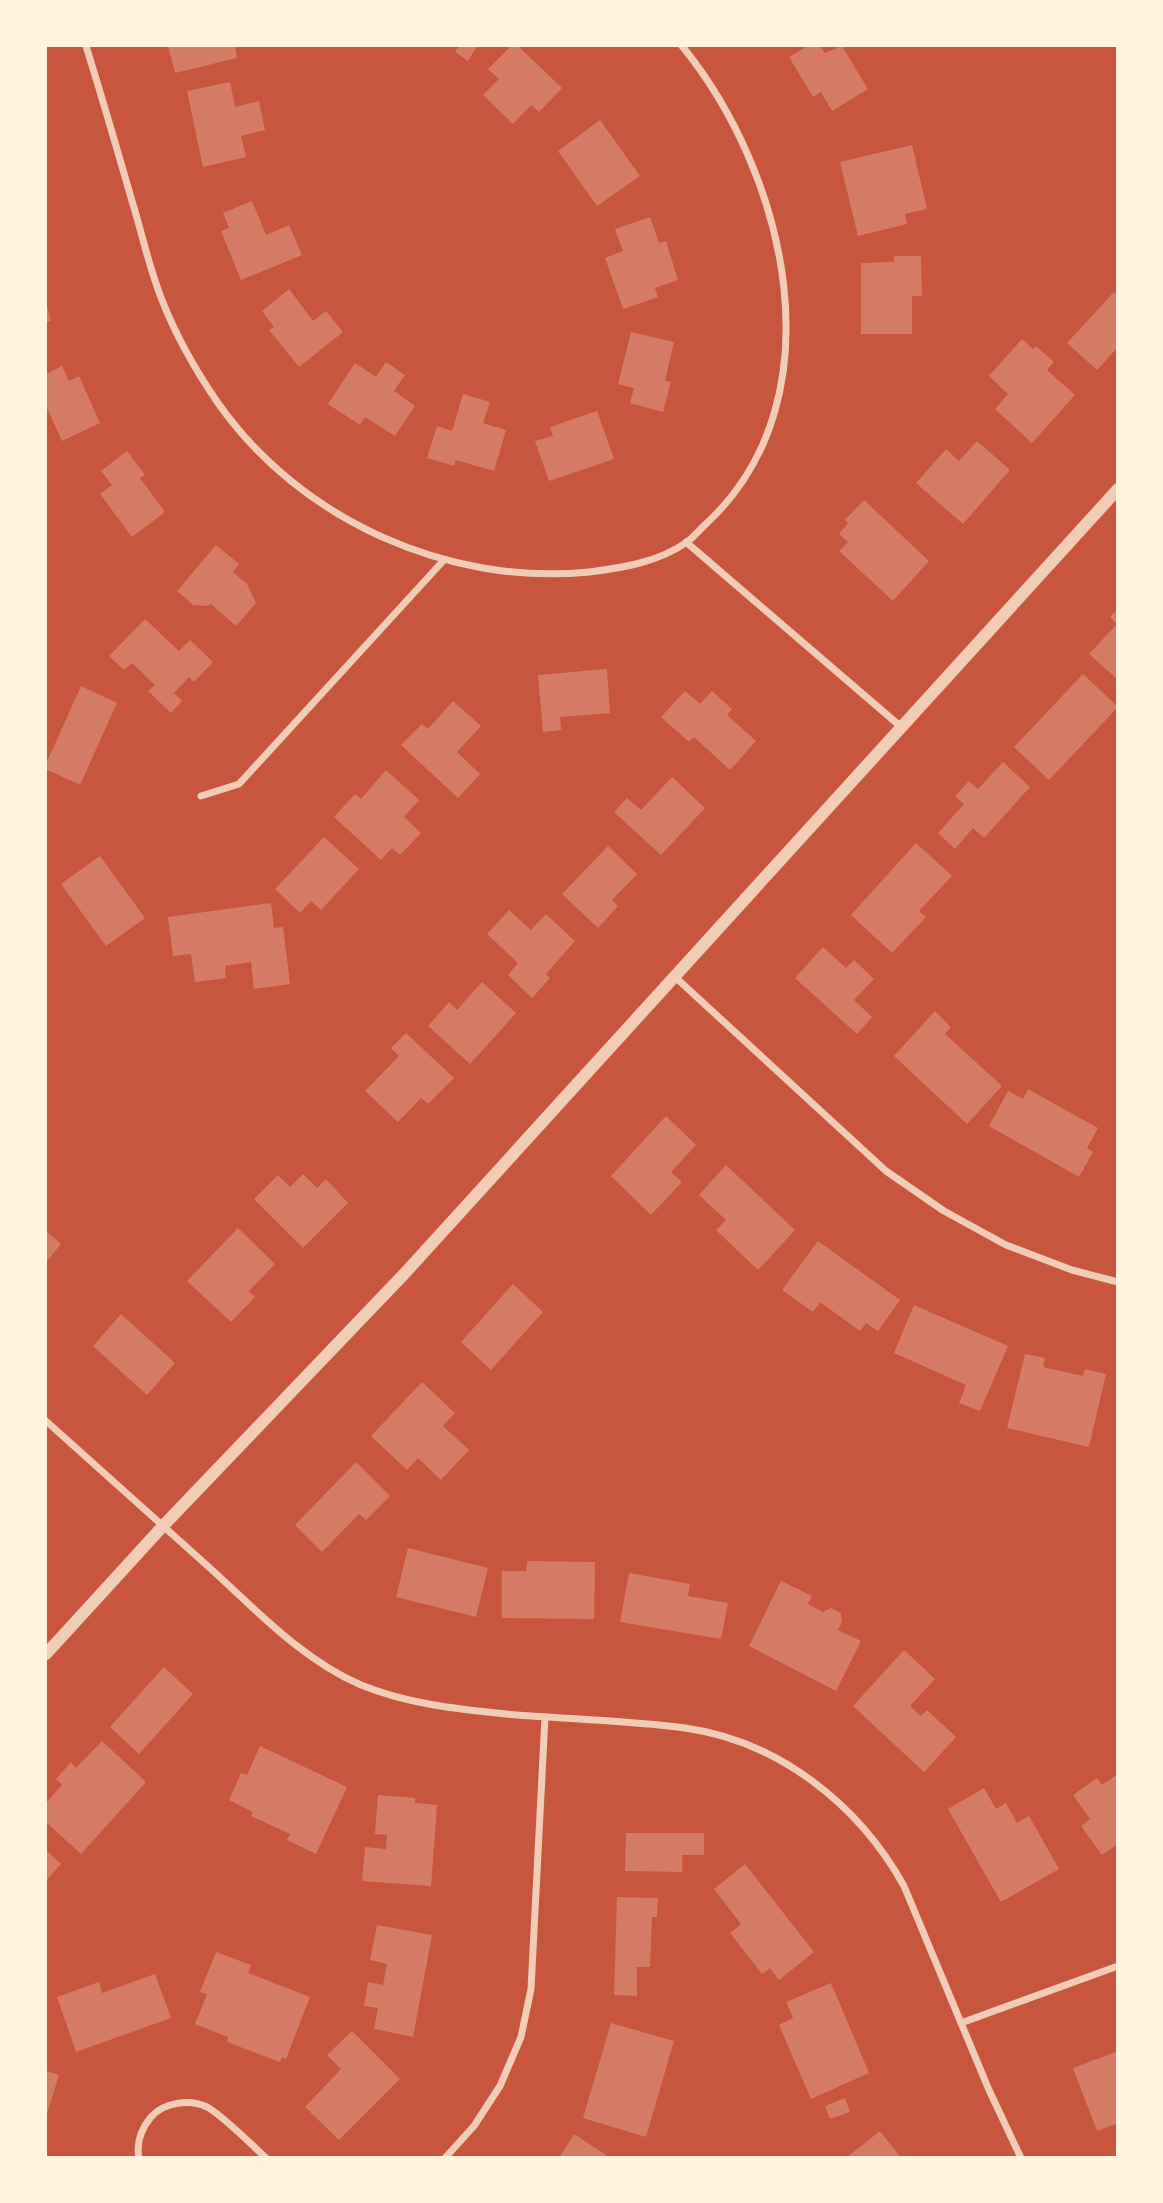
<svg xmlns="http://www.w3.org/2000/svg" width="1163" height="2203" font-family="Cabin,sans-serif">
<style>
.building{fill:#d67c66}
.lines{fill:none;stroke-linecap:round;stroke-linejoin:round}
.minor{stroke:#f1ccb7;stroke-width:7}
.tertiary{stroke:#f1ccb7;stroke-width:12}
</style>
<rect width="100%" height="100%" fill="#c8553d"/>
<g class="building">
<path d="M168,46H235L237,58L175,73Z"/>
<path d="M459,46H477L468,61L455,52Z"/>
<path d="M511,46H518L562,88L539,112L531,105L513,124L483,95L499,79L488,69Z"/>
<path d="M808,46H820L825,53L842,46L868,89L832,111L821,92L813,97L789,57Z"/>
<path d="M230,82L235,107L259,101L265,130L241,136L246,157L203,167L187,91Z"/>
<path d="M600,120L640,176L597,206L558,151Z"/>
<path d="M912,145L927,209L905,214L907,224L858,236L840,162Z"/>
<path d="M252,201L266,235L289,225L302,255L241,280L221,231L229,228L223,213Z"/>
<path d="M650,217L659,243L666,241L678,280L655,288L658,297L623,309L605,258L623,251L615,229Z"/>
<path d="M894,256H921L922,296H912V334H861V263L894,262Z"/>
<path d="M289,289L313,321L326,311L343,332L299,367L269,330L274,327L262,311Z"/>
<path d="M1114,292L1118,295V347L1097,370L1067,343Z"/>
<path d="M46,303L51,321L46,322Z"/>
<path d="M631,332L674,342L665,381L671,382L663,412L630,403L634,388L618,384Z"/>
<path d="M1022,339L1033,349L1036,346L1054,362L1047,370L1075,395L1032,443L995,409L1008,394L989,376Z"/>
<path d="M386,362L405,375L394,391L415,406L395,436L365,417L360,425L328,404L355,363L376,377Z"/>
<path d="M62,366L69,381L79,376L100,423L62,441L46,406V374Z"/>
<path d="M463,394L490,402L483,423L506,430L494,471L456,460L454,466L427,458L437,426L452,431Z"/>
<path d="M597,411L614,459L549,481L535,441L553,436L550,427Z"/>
<path d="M977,441L1010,470L963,524L916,483L946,449L959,461Z"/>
<path d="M127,451L145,475L140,478L165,512L132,537L100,494L112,485L101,471Z"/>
<path d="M864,500L929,561L893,601L839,551L848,542L839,534L848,523L845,520Z"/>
<path d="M216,545L239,564L233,572L247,584L256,603L236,626L211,604L208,606L193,605L177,591Z"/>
<path d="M1118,609V680L1089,654L1117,624L1110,617Z"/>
<path d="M145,619L179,651L190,640L213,662L194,682L189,677L174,693L182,701L171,713L148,691L155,685L132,663L124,670L109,656Z"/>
<path d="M607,669L610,713L560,717L561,730L543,732L538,675Z"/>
<path d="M1083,674L1118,707L1049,780L1014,747Z"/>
<path d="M81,686L117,703L80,785L46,769V764Z"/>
<path d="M685,691L700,704L712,691L732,709L727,715L756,741L730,770L694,737L689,742L661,717Z"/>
<path d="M453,701L481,726L457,752L480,774L458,798L401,745L422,724L428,729Z"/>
<path d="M1003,762L1030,787L984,838L973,828L955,849L938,833L964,804L955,796L969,781L978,789Z"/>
<path d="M386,770L419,800L404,817L421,833L400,855L392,848L381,860L334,817L355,794L361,799Z"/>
<path d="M672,777L705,808L661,855L614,812L627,798L641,810Z"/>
<path d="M324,837L359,869L321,910L311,901L300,913L275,889Z"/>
<path d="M916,843L952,876L919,911L926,917L892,953L851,915Z"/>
<path d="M608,846L637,874L612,900L618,906L598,928L562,894Z"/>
<path d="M100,856L145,918L106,946L61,884Z"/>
<path d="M271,903L274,928L283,927L290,984L254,989L251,962L225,966L226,978L195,982L191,954L173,956L168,917Z"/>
<path d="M509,910L531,930L546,914L575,941L546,974L550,978L532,998L508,975L518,963L487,934Z"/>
<path d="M823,947L846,968L854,960L874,979L854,1000L872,1017L857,1034L795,978Z"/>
<path d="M482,982L516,1013L470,1064L428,1026L449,1002L457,1010Z"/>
<path d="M935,1011L951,1027L945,1034L1002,1086L967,1124L894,1056Z"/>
<path d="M406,1033L454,1078L428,1104L421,1098L398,1122L365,1091L399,1056L391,1048Z"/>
<path d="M1028,1089L1098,1128L1087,1148L1093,1152L1079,1177L989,1126L1008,1091L1023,1099Z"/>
<path d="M666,1116L696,1145L671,1172L682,1182L651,1215L611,1176Z"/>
<path d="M726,1165L795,1230L758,1270L716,1230L726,1220L699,1195Z"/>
<path d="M303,1174L317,1188L326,1179L348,1203L303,1248L254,1199L278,1175L290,1187Z"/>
<path d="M238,1228L275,1264L249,1291L255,1297L231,1322L187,1281Z"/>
<path d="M46,1231L61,1244L46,1262Z"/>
<path d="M818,1241L900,1300L878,1331L866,1323L860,1331L820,1302L813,1312L782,1290Z"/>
<path d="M513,1284L543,1312L491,1370L461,1342Z"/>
<path d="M914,1305L1008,1346L980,1411L959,1403L966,1385L894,1353Z"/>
<path d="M121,1314L175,1363L147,1395L93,1346Z"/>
<path d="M1025,1354L1045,1358L1043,1367L1083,1376L1085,1369L1106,1374L1089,1447L1007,1428Z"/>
<path d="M422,1382L455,1413L443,1426L469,1450L441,1480L418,1458L407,1470L371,1436Z"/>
<path d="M356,1462L390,1496L366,1520L359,1514L322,1552L295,1525Z"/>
<path d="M408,1548L488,1568L476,1617L396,1597Z"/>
<path d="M527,1561L595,1562L594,1619L502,1618V1571H526Z"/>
<path d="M629,1573L690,1584L688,1596L728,1603L721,1639L620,1622Z"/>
<path d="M781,1581L812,1596L808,1604L823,1612L831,1608L841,1613L842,1621L838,1630L861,1641L836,1691L749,1646Z"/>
<path d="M904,1650L935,1679L910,1706L921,1716L927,1710L956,1737L924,1772L853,1706Z"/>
<path d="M164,1667L193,1694L139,1754L110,1727Z"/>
<path d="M102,1741L146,1782L81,1854L46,1822V1803L62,1785L56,1779L71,1762L76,1768Z"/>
<path d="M260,1746L347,1787L316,1854L287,1840L290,1834L251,1816L253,1812L229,1800L241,1773L247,1775Z"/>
<path d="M1118,1774V1844L1102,1855L1081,1826L1090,1819L1073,1795L1097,1778L1102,1785Z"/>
<path d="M984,1788L996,1809L1006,1803L1017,1823L1029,1816L1059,1869L1001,1902L948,1809Z"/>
<path d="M378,1795L415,1798V1803L437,1805L431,1886L362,1881L365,1847L386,1849L387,1835L375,1834Z"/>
<path d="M626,1833H704V1855H682V1872L625,1871Z"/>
<path d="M46,1850L61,1864L46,1881Z"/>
<path d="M745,1864L814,1952L779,1980L770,1968L762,1974L730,1933L741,1924L714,1889Z"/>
<path d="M617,1897L658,1898L657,1917H652L650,1967H637V1996L614,1995Z"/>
<path d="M377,1925L432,1935L413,2037L374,2029L378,2008L364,2006L368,1982L383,1985L387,1964L370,1960Z"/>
<path d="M216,1952L251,1965L248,1973L310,1997L286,2059L282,2057L280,2062L227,2042L228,2037L195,2024L207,1994L200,1992Z"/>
<path d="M155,1974L171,2018L76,2052L57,1997L99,1982L102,1993Z"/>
<path d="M831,1983L869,2073L811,2099L779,2025L793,2018L786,2002Z"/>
<path d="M611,2023L674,2041L646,2137L583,2118Z"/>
<path d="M352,2031L400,2079L339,2140L305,2107L341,2069L327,2055Z"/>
<path d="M1118,2051V2123L1097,2131L1073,2068Z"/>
<path d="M46,2071L59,2075L46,2117Z"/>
<path d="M845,2098L850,2112L830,2119L825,2106Z"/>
<path d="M880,2131L901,2158H846Z"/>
<path d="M574,2134L606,2155L604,2158H559Z"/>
</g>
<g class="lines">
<g class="minor">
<path d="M86,46C102,97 117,149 132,201C142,233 149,268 162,300C176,336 196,371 218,403C300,520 448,586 589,572C622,568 659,562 687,542C695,536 701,528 708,522C841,396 785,172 682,46"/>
<path d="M686,542L900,726"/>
<path d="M201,796L239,784L444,560"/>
<path d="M674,976L886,1171L944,1211L1006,1245L1072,1270L1118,1282"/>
<path d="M46,1421C101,1470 156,1520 211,1569C257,1611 303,1660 361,1685C408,1704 456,1709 506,1714C565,1719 626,1720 685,1728C779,1741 859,1805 904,1886L989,2090L1021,2158"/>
<path d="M961,2023L1118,1966"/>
<path d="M139,2158C136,2142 141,2129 151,2117C164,2102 190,2099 207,2107C222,2115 252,2145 266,2158"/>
<path d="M445,2158L474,2126L500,2086L521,2037L531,1989L545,1717"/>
</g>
<path class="tertiary" d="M46,1654L163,1526L405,1273L1118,489"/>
</g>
<rect width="1163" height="2203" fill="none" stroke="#fff3e0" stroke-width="94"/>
</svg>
